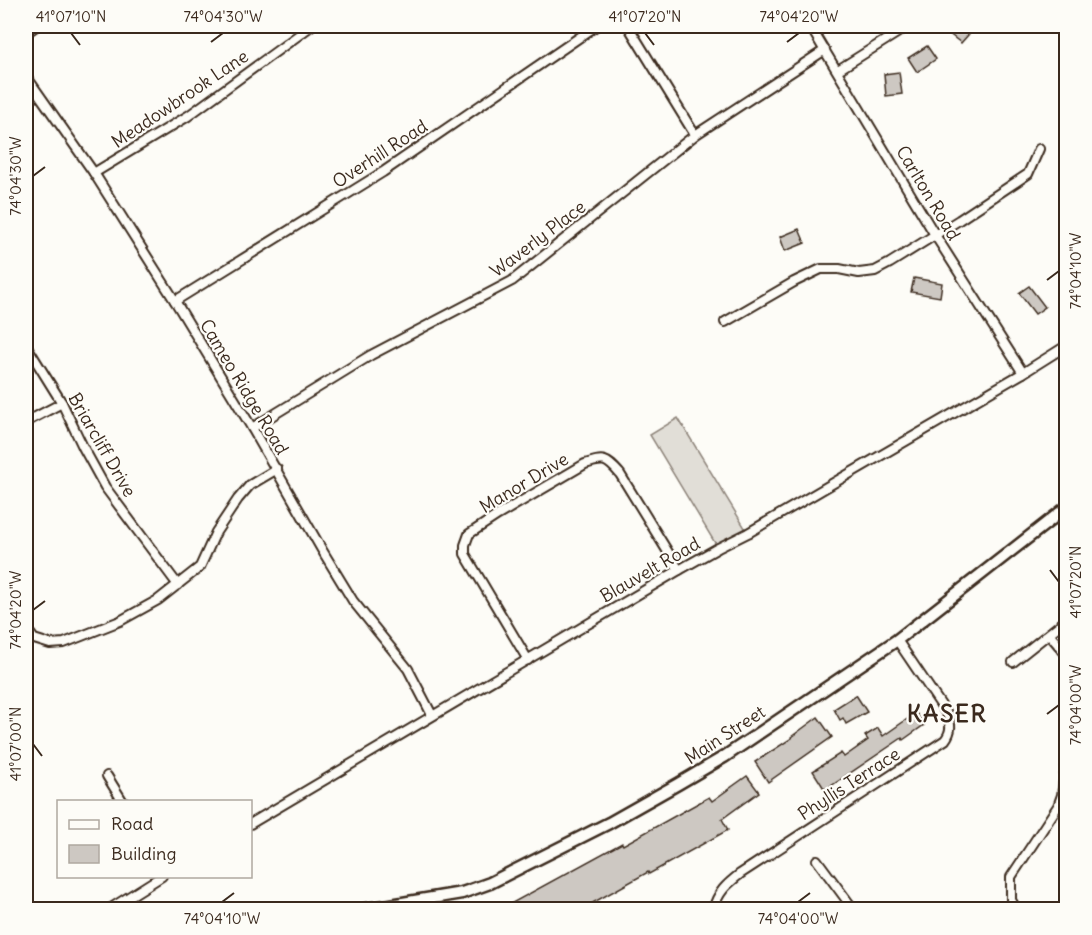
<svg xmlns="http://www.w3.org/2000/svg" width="1092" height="935" font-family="Delius,sans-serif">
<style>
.green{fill:#e1ded7;stroke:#8e847a;stroke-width:1.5}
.building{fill:#cdc8c2;stroke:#3b2a1e;stroke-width:1.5}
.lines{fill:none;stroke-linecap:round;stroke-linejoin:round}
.minor-casing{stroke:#3b2a1e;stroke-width:12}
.secondary-casing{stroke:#3b2a1e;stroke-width:15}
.minor{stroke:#fdfcf7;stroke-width:8}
.secondary{stroke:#fdfcf7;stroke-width:10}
.ticks{fill:none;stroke:#3b2a1e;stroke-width:2}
.labels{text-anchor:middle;stroke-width:4.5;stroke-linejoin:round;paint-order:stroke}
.street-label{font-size:18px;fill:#3b2a1e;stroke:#fdfcf7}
.district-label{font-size:24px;font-weight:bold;letter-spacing:1.5px;fill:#3b2a1e;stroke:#fdfcf7}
.neatline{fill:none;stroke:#3b2a1e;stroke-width:2}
.ticks-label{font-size:15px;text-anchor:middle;fill:#3b2a1e}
</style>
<rect width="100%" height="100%" fill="#fdfcf7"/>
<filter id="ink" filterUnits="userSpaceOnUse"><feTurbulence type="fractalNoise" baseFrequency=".0167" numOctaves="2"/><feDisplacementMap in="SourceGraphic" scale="12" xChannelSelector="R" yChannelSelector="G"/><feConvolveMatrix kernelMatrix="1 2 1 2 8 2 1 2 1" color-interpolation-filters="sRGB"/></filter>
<g filter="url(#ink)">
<path class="green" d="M678,418L748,533L718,548L650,435Z"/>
<g class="building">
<path d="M954,26H976L961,43L948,33Z"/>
<path d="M927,46L936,59L917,72L908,58Z"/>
<path d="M899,72L902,94L886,96L884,74Z"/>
<path d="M799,229L805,243L785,251L780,237Z"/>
<path d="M914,278L942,283L940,297L911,292Z"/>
<path d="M1029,286L1045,307L1035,314L1019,293Z"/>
<path d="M856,695L867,712L846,724L843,718L840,720L834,709Z"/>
<path d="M916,713L924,725L903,740L902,738L825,790L813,771L841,753L844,757L868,740L865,736L878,728L883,736Z"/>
<path d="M818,717L832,737L768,782L755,762L792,738L791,737Z"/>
<path d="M747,776L759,792L722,819L728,830L649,874L648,872L589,905V904L578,909H501L622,843L623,845L709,797L712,801Z"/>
</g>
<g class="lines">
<defs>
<g id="minor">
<path d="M628,26L695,135"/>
<path d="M810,26L935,235L1023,373"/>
<path d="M26,33L36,26"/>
<path d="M838,70L908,26"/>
<path d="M26,76L94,173L175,301L252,428L322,550L353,601L408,669L432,715"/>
<path d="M94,173L188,116L311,26"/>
<path d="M175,301L383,172L596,26"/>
<path d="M725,322L794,282L821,269H839L859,273L875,271L890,263L959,220L1028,174L1039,149"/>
<path d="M26,345L62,403L83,447L105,487L178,585"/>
<path d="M26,422L62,403"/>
<path d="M252,428L371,355L512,281L695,135L825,50"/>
<path d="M26,628L34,639L50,644L64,643L120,621L158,600L200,567L216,532L238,499L250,485L277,469"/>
<path d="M1049,634L1066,654"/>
<path d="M528,660L465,554V545L469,534L498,515L585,464C604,458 606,458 620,474L679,570"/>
<path d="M1013,662L1066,620"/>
<path d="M107,776L123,802"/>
<path d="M250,824L679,570L718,548L748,533L842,478L1023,373L1066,346"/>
<path d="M817,860L854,910"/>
<path d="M108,910L162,876"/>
<path d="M713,910C718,892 726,885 740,874L945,740C952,731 951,724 947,714L897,640"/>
<path d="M1017,910L1011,900V877L1058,806L1062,795L1066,766"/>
</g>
<path id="secondary" d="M361,910L462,893L490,883L609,823L678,784L724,757L897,640L1066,508"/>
</defs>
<use href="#minor" class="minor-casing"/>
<use href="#secondary" class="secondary-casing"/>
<use href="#minor" class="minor"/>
<use href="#secondary" class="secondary"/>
</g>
</g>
<path class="ticks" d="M71,33L80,45M645,33L654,45M211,42L223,33M787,42L799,33M33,176L45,167M1047,280L1059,271M1050,570L1059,582M33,610L45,601M1047,714L1059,705M33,744L42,756M222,902L234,893M798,902L810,893"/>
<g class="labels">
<g class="street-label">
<text transform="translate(180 99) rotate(-34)" y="6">Meadowbrook Lane</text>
<text transform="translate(380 154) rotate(-33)" y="6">Overhill Road</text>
<text transform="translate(928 193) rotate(59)" y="6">Carlton Road</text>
<text transform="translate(538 239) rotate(-37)" y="6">Waverly Place</text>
<text transform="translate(244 387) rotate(59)" y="6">Cameo Ridge Road</text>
<text transform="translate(102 445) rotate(60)" y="6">Briarcliff Drive</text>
<text transform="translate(524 483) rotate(-31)" y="6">Manor Drive</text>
<text transform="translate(650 570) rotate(-30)" y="6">Blauvelt Road</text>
<text transform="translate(725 735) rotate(-33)" y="6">Main Street</text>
<text transform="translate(849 784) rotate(-33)" y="6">Phyllis Terrace</text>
</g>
<g class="district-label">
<text x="947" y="722">KASER</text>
</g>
</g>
<rect width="1092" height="935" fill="none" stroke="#fdfcf7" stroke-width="66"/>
<rect x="57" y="800" width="195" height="78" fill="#fdfcf7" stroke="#afa8a0" stroke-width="1.5"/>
<rect x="69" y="820" width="30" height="9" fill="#fdfcf7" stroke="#afa8a0" stroke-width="1.5"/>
<text x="111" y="830" font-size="18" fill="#3b2a1e">Road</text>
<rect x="69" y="845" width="30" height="18" fill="#cdc8c2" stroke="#afa8a0" stroke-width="1.5"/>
<text x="111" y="860" font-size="18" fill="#3b2a1e">Building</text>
<rect x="33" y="33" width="1026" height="869" class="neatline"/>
<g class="ticks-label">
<text x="71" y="22">41°07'10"N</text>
<text x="223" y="22">74°04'30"W</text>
<text x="645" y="22">41°07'20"N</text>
<text x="799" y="22">74°04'20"W</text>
<text transform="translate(16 176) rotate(-90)" y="5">74°04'30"W</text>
<text transform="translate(1076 271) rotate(-90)" y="5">74°04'10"W</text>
<text transform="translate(1076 582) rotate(-90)" y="5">41°07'20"N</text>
<text transform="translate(16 610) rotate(-90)" y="5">74°04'20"W</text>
<text transform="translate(1076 705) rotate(-90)" y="5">74°04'00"W</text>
<text transform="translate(16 744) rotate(-90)" y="5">41°07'00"N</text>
<text x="222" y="924">74°04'10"W</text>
<text x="798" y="924">74°04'00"W</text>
</g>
</svg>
